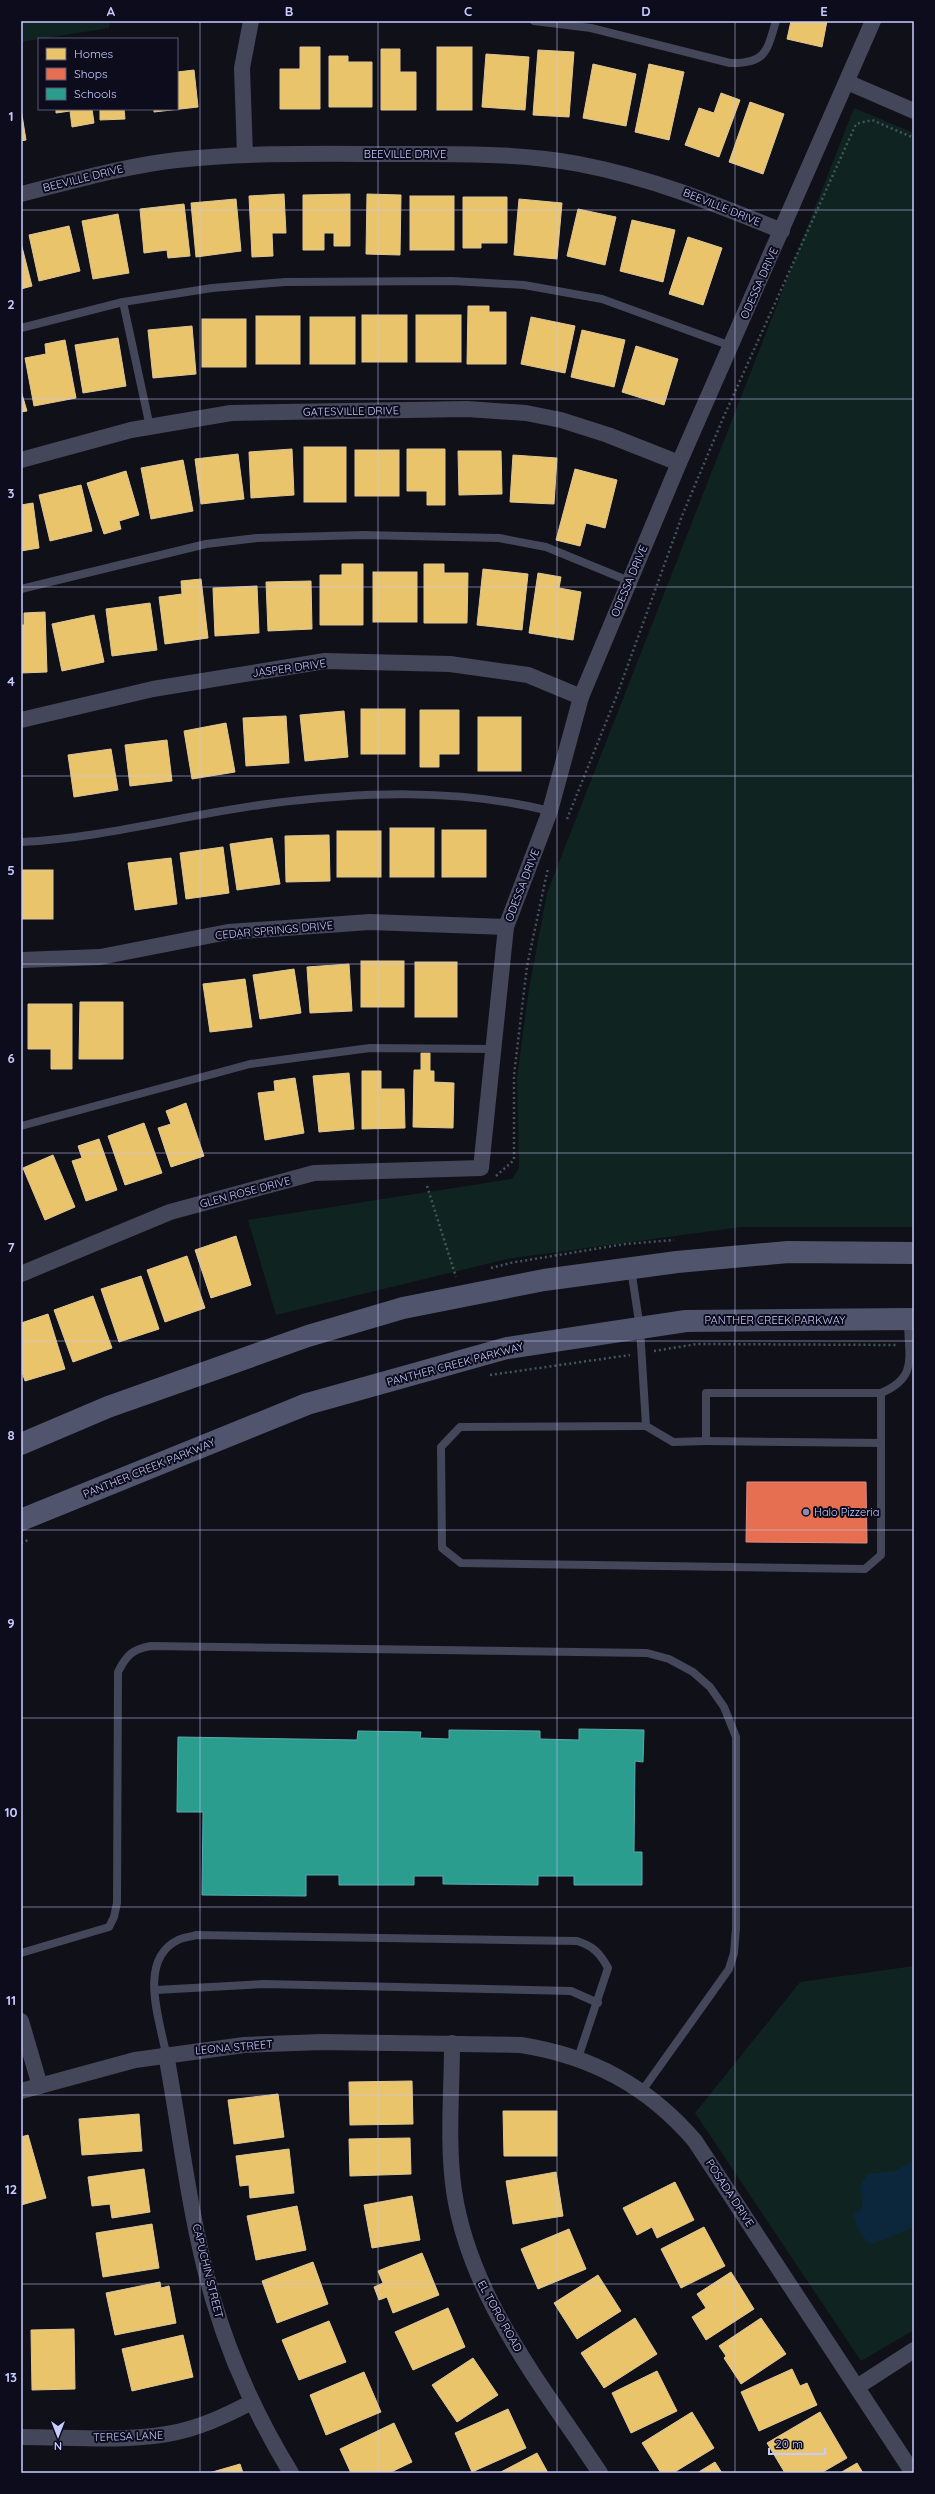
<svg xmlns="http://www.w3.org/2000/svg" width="935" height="2494" font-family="Quicksand,sans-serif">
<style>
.green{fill:#0f2421}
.water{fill:#0c273c}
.homes{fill:#e9c46a;stroke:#dfc696}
.shops{fill:#e76f51;stroke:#de8b85}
.schools{fill:#2a9d8f;stroke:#59abb0}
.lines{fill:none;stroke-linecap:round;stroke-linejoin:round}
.path{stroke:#44555d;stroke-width:2.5;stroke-dasharray:2 3;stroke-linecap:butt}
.service{stroke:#44465a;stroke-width:8}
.minor{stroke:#44465a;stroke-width:16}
.secondary{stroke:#51546d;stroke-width:22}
.grid{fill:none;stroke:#c8cbfe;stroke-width:1;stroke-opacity:0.55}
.poi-dot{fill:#888aae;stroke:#0c0c1d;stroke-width:1.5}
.labels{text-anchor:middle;stroke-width:4;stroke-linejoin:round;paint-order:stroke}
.street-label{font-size:11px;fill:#c8cbfe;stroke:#0c0c1d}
.poi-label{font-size:11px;fill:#c8cbfe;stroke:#0c0c1d;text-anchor:start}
.neatline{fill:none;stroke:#c8cbfe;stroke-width:1.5}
.grid-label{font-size:13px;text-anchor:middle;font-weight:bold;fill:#c8cbfe}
</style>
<rect width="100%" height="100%" fill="#101019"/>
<g class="green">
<path d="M21,21H110L109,28L21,42Z"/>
<path d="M854,108L914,133V1227H741L507,1259L276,1315L248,1220L512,1179L519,1168L517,1077L529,989L547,893Z"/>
<path d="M914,1966V2330L861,2361L695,2113L800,1982Z"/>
</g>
<path class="water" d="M914,2160V2227L872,2244C860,2238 857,2228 854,2215L863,2206L860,2188L867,2174L895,2171Z"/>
<g class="homes">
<path d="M791,21H827L822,47L787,39Z"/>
<path d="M300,47H320V109H280V69H300Z"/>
<rect x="437" y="47" width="35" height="63"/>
<path d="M381,49H400V72H416V110H381Z"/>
<path d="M538,50L574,52L569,117L533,115Z"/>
<path d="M486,54L529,57L525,110L482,107Z"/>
<path d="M329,56H348V62H372V107H329Z"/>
<path d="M593,64L636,74L626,126L583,118Z"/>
<path d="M649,64L684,72L669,140L635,132Z"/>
<path d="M194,70L198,107L154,112V109H177V72Z"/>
<path d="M721,93L740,100L719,157L685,145L699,108L714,113Z"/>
<path d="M750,102L784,114L763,174L729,162Z"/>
<path d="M21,109L26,140L21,141Z"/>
<path d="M56,109H92L94,123L72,127L70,111L56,113Z"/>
<path d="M100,109H124L125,119L100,120Z"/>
<path d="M284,194L286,233H272L273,256L252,257L249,196Z"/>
<path d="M350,194V246H334V233H324V250H303V195Z"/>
<path d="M367,194L401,195L400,255L366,254Z"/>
<rect x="410" y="196" width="44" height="54"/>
<path d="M463,197H507V243H481V248H463Z"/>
<path d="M236,199L241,251L196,257L191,203Z"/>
<path d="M519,199L562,203L557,259L514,255Z"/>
<path d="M184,204L190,256L168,258L167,250L144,253L140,209Z"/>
<path d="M578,209L616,217L605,265L567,256Z"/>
<path d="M118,214L129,273L93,279L82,221Z"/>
<path d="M632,220L675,230L663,282L620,271Z"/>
<path d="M69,226L80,271L39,281L29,235Z"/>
<path d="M688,237L722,248L703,305L669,294Z"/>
<path d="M21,243L32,286L21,289Z"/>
<path d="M468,306H489V312H506V364H467Z"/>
<rect x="362" y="315" width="45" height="47"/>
<rect x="416" y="315" width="45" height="47"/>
<rect x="256" y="316" width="44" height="48"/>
<rect x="310" y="317" width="45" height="47"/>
<path d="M531,317L575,326L565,373L521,364Z"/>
<rect x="202" y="319" width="44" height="48"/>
<path d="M192,326L196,374L153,378L148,330Z"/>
<path d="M582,330L625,340L614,387L571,377Z"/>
<path d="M118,338L126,386L83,393L75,345Z"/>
<path d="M65,340L76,398L34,406L25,358L46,354L45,344Z"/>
<path d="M636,346L678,359L664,405L622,392Z"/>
<path d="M21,391L27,411L21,412Z"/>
<rect x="304" y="447" width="42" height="55"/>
<path d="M292,449L294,495L251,498L249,452Z"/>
<path d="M407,449H445V505H427V491H407Z"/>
<rect x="355" y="450" width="44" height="46"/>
<path d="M458,451H501L502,494L459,495Z"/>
<path d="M238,454L244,499L201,504L195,459Z"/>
<path d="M513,455L557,458L554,504L510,502Z"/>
<path d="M183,460L193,511L151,519L141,468Z"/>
<path d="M575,469L617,480L605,528L586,523L580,546L556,540Z"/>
<path d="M126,471L139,515L119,521L121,529L104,534L87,483Z"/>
<path d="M81,485L92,531L50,541L39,495Z"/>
<path d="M33,503L39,548L21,551V505Z"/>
<path d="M342,564H363V625H320V575H342Z"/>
<path d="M424,564H444V573H468L467,623H424Z"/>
<path d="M483,569L528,574L522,630L477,625Z"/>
<rect x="373" y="572" width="44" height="50"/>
<path d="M538,573L561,577L559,588L581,592L573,640L529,633Z"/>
<path d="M201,579L208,638L165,644L159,597L182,594L181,581Z"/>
<path d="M311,581L312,629L268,631L266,582Z"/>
<path d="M257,586L259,633L215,636L213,588Z"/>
<path d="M150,603L157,650L112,656L106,609Z"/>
<path d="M45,612L47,672L21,673V625H24V613Z"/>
<path d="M94,615L104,662L62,671L52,624Z"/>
<rect x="361" y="709" width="44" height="45"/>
<path d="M420,710H459V754H439V767H420Z"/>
<path d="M344,711L348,757L305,761L300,715Z"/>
<path d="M286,716L289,763L246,766L243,718Z"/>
<rect x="478" y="717" width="43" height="54"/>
<path d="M226,723L235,772L192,779L184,731Z"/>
<path d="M167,740L172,781L130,786L125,745Z"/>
<path d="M111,749L118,790L74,797L68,755Z"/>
<rect x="390" y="828" width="44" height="49"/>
<rect x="442" y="830" width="44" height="47"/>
<rect x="337" y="831" width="44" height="46"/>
<path d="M329,835L330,881L286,882L285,836Z"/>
<path d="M272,838L280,884L237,890L230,844Z"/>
<path d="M223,847L229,893L186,899L180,853Z"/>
<path d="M171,858L177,904L135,910L128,863Z"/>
<rect x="21" y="870" width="32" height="49"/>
<rect x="361" y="961" width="43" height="46"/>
<rect x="415" y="962" width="42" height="55"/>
<path d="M349,964L352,1011L310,1013L307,967Z"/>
<path d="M294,969L301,1013L260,1019L253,975Z"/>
<path d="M245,979L252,1027L210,1032L203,984Z"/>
<path d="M80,1002H123V1059H79Z"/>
<path d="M28,1004H72V1069H51V1049H28Z"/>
<path d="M421,1053H430V1071H434V1082L454,1083L453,1128L413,1127L414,1070H421Z"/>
<path d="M362,1071H381V1089H404L405,1128L362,1129Z"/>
<path d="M349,1073L354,1129L319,1132L313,1076Z"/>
<path d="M295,1078L304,1133L265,1140L258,1093L275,1091L274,1081Z"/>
<path d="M186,1103L204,1156L171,1167L158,1128L171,1124L166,1111Z"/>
<path d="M144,1123L162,1173L125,1185L108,1136Z"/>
<path d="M99,1139L117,1190L86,1201L72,1161L82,1158L78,1146Z"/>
<path d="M53,1155L75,1207L45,1220L23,1168Z"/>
<path d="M236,1236L251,1285L211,1298L195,1250Z"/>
<path d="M187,1256L205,1308L165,1322L147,1270Z"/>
<path d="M141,1276L159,1329L119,1342L101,1289Z"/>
<path d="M93,1296L112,1348L73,1362L54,1310Z"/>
<path d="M48,1314L65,1369L25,1381L21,1369V1323Z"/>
<path d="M412,2081L413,2124L350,2125L349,2082Z"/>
<path d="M278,2094L284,2137L234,2144L228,2100Z"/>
<path d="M503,2111H557V2156H504Z"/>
<path d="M139,2114L142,2151L82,2155L79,2119Z"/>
<path d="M28,2135L46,2198L21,2205V2137Z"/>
<path d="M410,2138L411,2174L350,2176L349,2139Z"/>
<path d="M289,2149L294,2193L250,2198L249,2185L240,2186L236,2156Z"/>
<path d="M144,2169L150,2212L112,2218L110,2204L92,2206L88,2177Z"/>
<path d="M556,2172L563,2216L513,2224L506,2181Z"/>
<path d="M675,2182L694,2220L657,2238L652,2227L637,2235L623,2208Z"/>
<path d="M412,2196L420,2240L372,2248L364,2205Z"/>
<path d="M297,2206L306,2250L256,2260L247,2216Z"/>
<path d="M152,2224L159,2268L103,2277L96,2233Z"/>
<path d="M704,2227L725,2266L681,2288L661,2249Z"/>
<path d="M569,2229L586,2269L538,2289L521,2249Z"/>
<path d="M422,2253L439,2295L393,2313L387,2297L379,2300L374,2287L383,2283L378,2271Z"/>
<path d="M313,2262L328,2304L277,2323L262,2281Z"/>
<path d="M731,2272L754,2309L706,2340L692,2317L706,2308L697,2294Z"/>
<path d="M598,2275L621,2311L577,2339L554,2303Z"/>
<path d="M160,2282L161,2288L169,2286L176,2323L115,2335L106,2293Z"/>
<path d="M448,2308L465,2347L413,2370L395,2332Z"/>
<path d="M635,2318L657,2354L604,2388L581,2353Z"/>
<path d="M761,2318L786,2354L741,2384L724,2358L726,2356L719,2346Z"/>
<path d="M329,2321L346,2362L299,2380L282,2340Z"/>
<path d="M74,2329L75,2389L32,2390L31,2330Z"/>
<path d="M183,2335L193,2377L132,2391L122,2349Z"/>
<path d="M473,2358L498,2395L457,2422L432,2385Z"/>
<path d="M792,2369L800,2386L807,2383L817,2405L759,2431L741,2392Z"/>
<path d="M657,2371L677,2411L631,2433L612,2393Z"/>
<path d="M364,2372L381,2412L326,2435L310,2395Z"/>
<path d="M508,2409L526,2448L472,2472L455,2433Z"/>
<path d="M692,2412L714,2448L673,2473H661L642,2443Z"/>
<path d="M820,2412L847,2458L821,2473H785L767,2443Z"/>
<path d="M394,2423L412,2462L389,2473H351L340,2449Z"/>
<path d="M537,2453L548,2473H499Z"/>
<path d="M715,2462L722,2473H697Z"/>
<path d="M857,2463L863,2473H840Z"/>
<path d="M240,2464L243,2473H209Z"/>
</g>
<path class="shops" d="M747,1482H866L867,1543L746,1542Z"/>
<path class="schools" d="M579,1729L644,1730L643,1762L635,1761L634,1852H642V1885H574V1876H538V1885L443,1884V1876H414V1885H339V1875H306V1896L202,1895L203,1812H177L178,1737L357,1740L358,1731L421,1732L420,1738L449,1739V1730L540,1731V1739L579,1740Z"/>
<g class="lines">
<g class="path">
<path d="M567,819L617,695L682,516L724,416L856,124L872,120L914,138"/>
<path d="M496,1176L514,1160V1075L527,966L548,868"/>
<path d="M427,1186L456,1277"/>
<path d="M491,1268L510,1263L625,1244L674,1240"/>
<path d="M654,1351L697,1344L897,1345"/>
<path d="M490,1375L630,1355"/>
<path d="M21,1543L28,1540"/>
</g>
<g class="service">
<path d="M534,21L591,28L730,63C766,64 767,51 776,21"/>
<path d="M123,302L150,427"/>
<path d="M21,328L123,302L212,288L285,282L452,281L524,285L602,299L731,346"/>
<path d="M21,589L206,544L257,538L363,535L499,538L546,547L629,581"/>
<path d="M21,842C104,838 184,815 267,804C360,792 458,788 550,811"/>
<path d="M21,1126L250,1064L370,1048L493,1049"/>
<path d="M631,1269L640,1328L646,1426L460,1427L441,1447L442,1548L461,1563L865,1569L881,1555V1393C919,1377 908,1356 908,1321"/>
<path d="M646,1426L673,1442L706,1441V1393H881"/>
<path d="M706,1441L881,1443"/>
<path d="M21,1953L109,1927L114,1917L117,1903L118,1672C126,1656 132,1649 151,1646L647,1653L669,1659L693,1672L710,1687L724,1707L736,1737V1928L734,1953L729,1969L642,2091"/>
<path d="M156,1990L264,1984L571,1991L598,2003"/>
<path d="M166,2054C160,2020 137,1960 178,1940C183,1937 191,1937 196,1935L577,1941C593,1946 600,1953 608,1968L578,2058"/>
</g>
<g class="minor">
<path d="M847,82L914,111"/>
<path d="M245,155L242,68L251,21"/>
<path d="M21,194C73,181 124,166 177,160C251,152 325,154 399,154C459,154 520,153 579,164C652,178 713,203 782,231"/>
<path d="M21,460L131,430L231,413L467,409L526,413L561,420L608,435L679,463"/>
<path d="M21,720L153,689L325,661L450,664L528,675L581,697"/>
<path d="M21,960L100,957L228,932L370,922L506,927"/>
<path d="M21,1274L170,1212L314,1173L481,1168L506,927L550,811L581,697L679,463L873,21"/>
<path d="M21,2021L40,2086"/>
<path d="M452,2043C452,2092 447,2143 454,2191C470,2298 542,2385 600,2473"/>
<path d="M166,2054C181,2136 190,2220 213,2299C231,2361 258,2419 291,2473"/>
<path d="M21,2091L135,2060L244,2045L322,2042L521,2045C591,2056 648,2086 695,2141L913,2473"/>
<path d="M857,2387L914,2350"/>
<path d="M21,2437C69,2437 120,2442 167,2434C198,2429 225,2416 252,2402"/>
</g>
<g class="secondary">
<path d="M21,1444L108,1407L308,1336L403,1308L544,1280L677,1262L788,1252L914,1253"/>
<path d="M21,1520L307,1404L507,1348L686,1321L914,1319"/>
</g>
</g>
<path class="grid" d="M200,21V2473M378,21V2473M557,21V2473M735,21V2473M21,210H914M21,399H914M21,587H914M21,776H914M21,964H914M21,1153H914M21,1341H914M21,1530H914M21,1718H914M21,1907H914M21,2095H914M21,2284H914"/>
<circle class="poi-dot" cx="806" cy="1512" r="4"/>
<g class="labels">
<g class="street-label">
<text x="405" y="158">BEEVILLE DRIVE</text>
<text transform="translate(83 178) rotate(-14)" y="4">BEEVILLE DRIVE</text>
<text transform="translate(722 207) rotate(22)" y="4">BEEVILLE DRIVE</text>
<text transform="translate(759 283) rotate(-66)" y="4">ODESSA DRIVE</text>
<text transform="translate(351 411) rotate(-1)" y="4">GATESVILLE DRIVE</text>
<text transform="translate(629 581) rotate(-67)" y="4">ODESSA DRIVE</text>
<text transform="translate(289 668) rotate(-8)" y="4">JASPER DRIVE</text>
<text transform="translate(522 885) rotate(-69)" y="4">ODESSA DRIVE</text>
<text transform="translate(274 930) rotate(-5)" y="4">CEDAR SPRINGS DRIVE</text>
<text transform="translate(245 1192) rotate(-15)" y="4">GLEN ROSE DRIVE</text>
<text x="775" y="1324">PANTHER CREEK PARKWAY</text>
<text transform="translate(455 1364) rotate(-15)" y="4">PANTHER CREEK PARKWAY</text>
<text transform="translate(149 1468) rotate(-22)" y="4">PANTHER CREEK PARKWAY</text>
<text transform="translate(234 2047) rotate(-5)" y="4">LEONA STREET</text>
<text transform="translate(730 2193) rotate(57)" y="4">POSADA DRIVE</text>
<text transform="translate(208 2271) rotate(76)" y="4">CAPUCHIN STREET</text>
<text transform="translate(500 2316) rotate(61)" y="4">EL TORO ROAD</text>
<text transform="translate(128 2436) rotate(-2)" y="4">TERESA LANE</text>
</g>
<g class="poi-label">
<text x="814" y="1516">Halo Pizzeria</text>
</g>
</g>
<rect width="935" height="2494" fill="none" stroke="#0c0c1d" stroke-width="44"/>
<rect x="38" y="38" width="140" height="72" fill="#0c0c1d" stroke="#575877"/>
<rect x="46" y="48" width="20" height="12" fill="#e9c46a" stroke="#575877"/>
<text x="74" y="58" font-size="12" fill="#c8cbfe">Homes</text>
<rect x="46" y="68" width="20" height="12" fill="#e76f51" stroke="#575877"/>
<text x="74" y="78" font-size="12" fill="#c8cbfe">Shops</text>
<rect x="46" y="88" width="20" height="12" fill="#2a9d8f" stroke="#575877"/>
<text x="74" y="98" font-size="12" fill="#c8cbfe">Schools</text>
<g transform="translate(58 2436) rotate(180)" stroke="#0c0c1d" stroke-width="3" paint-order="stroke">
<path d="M0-3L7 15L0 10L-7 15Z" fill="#c8cbfe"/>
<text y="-6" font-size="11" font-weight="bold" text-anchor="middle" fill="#c8cbfe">N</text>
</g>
<path d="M769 2448v6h56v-6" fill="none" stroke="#c8cbfe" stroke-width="2"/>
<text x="775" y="2448" font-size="12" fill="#c8cbfe" stroke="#0c0c1d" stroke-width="3" paint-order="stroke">20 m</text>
<rect x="22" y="22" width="891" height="2450" class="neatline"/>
<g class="grid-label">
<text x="111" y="16">A</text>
<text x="289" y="16">B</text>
<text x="468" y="16">C</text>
<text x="646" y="16">D</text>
<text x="824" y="16">E</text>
<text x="11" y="121">1</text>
<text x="11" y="309">2</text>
<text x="11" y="498">3</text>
<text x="11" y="686">4</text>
<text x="11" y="875">5</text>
<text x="11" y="1063">6</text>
<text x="11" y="1252">7</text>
<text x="11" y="1440">8</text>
<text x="11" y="1628">9</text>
<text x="11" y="1817">10</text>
<text x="11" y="2005">11</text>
<text x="11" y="2194">12</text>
<text x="11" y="2382">13</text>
</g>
</svg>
